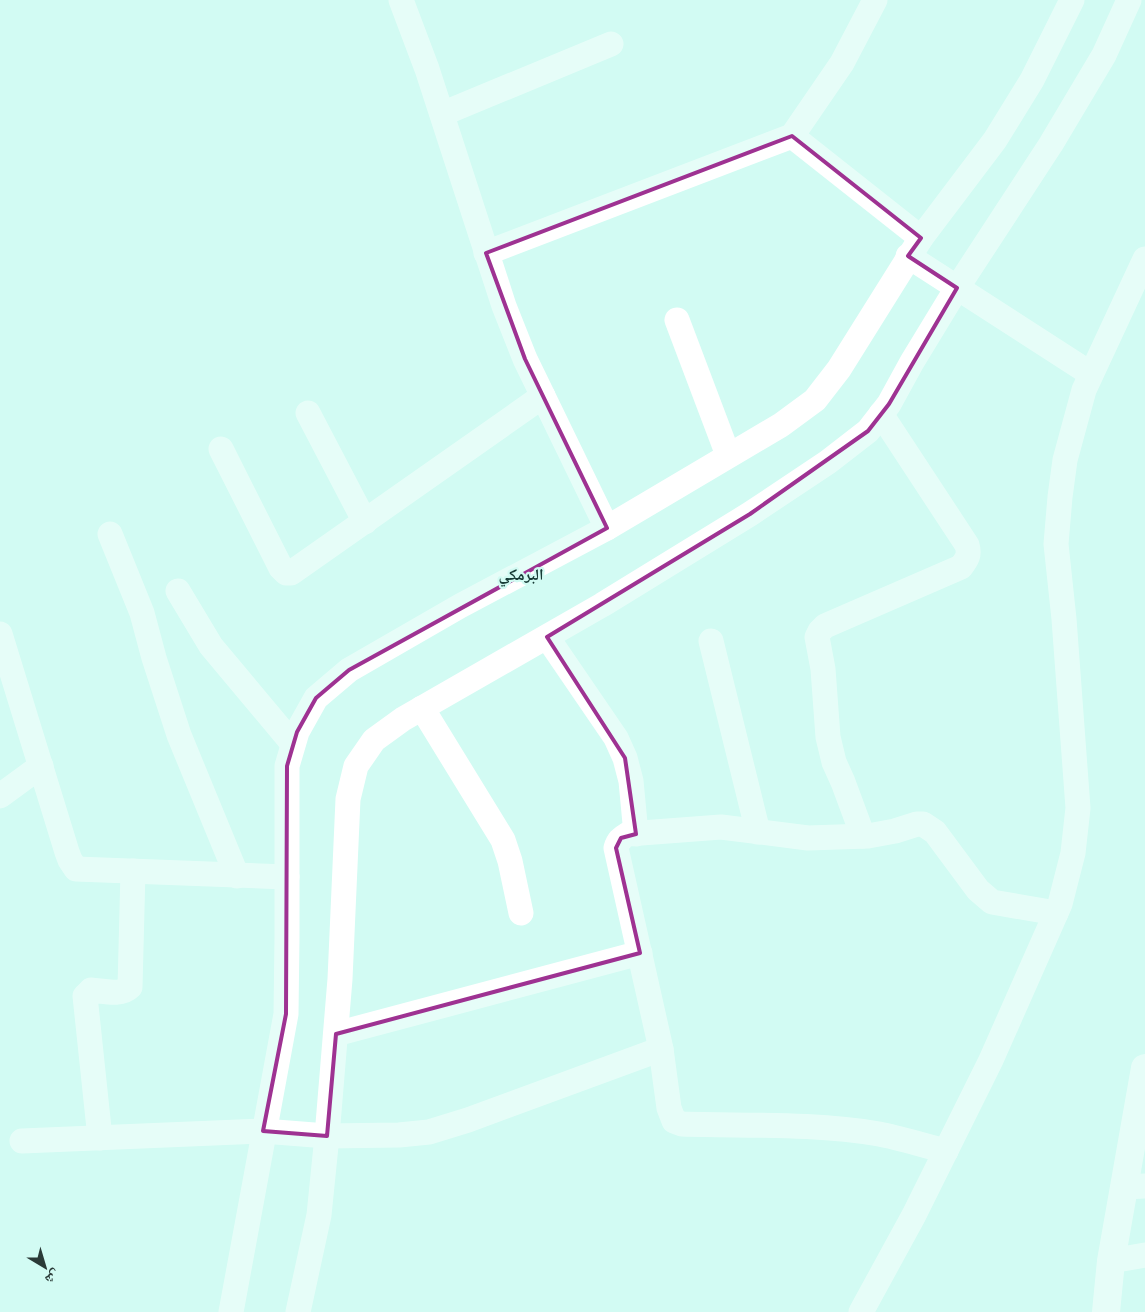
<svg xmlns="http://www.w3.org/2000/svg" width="1145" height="1312" font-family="Cabin,'Noto Naskh Arabic',sans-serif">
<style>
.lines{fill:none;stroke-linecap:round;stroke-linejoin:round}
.street{stroke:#fff;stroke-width:25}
.secondary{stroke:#fff;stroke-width:28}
.marked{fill:none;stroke:#9e3292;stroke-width:4;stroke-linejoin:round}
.labels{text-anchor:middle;stroke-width:4.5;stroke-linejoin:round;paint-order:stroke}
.quarter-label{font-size:16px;font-weight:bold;fill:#173b36;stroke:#d2fbf3}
</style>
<rect width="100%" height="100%" fill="#d2fbf3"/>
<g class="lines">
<g class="street">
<path d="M401,0L427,69L504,306L525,359L607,528"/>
<path d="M442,114L611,44"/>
<path d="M792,136L921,238"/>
<path d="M486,253L792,136L842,63L875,0"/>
<path d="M908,256L1091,374"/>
<path d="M677,320L728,455"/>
<path d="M308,413L365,522"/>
<path d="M221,449L281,568L286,573H291L543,396"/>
<path d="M110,534L142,613L154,658L179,735L237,876"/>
<path d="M178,591L211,646L293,744"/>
<path d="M0,634L67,852L70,860L76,869L287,877"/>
<path d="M547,637L616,738L625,758L631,781L636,834"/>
<path d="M711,641L758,832"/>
<path d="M422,708L503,840L510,861L521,913"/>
<path d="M0,796L41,766"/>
<path d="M863,836L843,782L834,762L828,737L823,669L817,637L820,631L825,626L961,567C967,559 970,555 967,545L881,414"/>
<path d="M336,1034L640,953"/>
<path d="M100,1138L85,996L91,990C104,991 121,996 130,987L133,871"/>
<path d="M22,1141L263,1131L327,1136L399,1135L429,1132L468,1120L661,1049"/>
<path d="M946,1151C924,1146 901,1138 879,1134C814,1123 747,1126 682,1124L674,1121L669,1108L661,1049L616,848C618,841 621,838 628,834L721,827L808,838L868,836L895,831L917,824H923L935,832L978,890L992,902L1056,913"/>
<path d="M1124,1187L1145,1186"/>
<path d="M1111,1261L1145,1255"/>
<path d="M231,1312L286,1014L287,937V766L297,732L316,698L349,670L460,606L607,528L781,425L815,400L839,369L921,238L995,140L1032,80L1072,0"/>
<path d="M298,1312L319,1215L327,1136L340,979L348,799L356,766L374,740L403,719L602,605L750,514L828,462L868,431L889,404L912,362L957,288L1051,144L1104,55L1129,0"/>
<path d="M861,1312L914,1215L991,1060L1060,904L1073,853L1078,808L1064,619L1056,544L1060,497L1065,460L1084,390L1145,259"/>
</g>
<path class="secondary" d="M1106,1312L1111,1261L1145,1068"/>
</g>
<path d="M0 0H1145V1312H0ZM792,136L921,238L908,256L957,288L889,404L868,431L750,514L547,637L625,758L636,834L621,838L616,848L640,953L336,1034L327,1136L263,1131L286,1014L287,766L297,732L316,698L349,670L607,528L525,359L486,253Z" fill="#d2fbf3" fill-opacity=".55" fill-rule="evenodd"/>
<path class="marked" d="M792,136L921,238L908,256L957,288L889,404L868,431L750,514L547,637L625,758L636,834L621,838L616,848L640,953L336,1034L327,1136L263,1131L286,1014L287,766L297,732L316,698L349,670L607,528L525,359L486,253Z"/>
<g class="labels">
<g class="quarter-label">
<text x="521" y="580">البرمكي</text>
</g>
</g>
<g transform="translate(45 1267) rotate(142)" stroke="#d2fbf3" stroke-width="4" paint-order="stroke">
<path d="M0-4L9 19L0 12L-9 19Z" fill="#2a3a37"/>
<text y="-8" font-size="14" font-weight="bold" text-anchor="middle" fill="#2a3a37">ش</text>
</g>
</svg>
